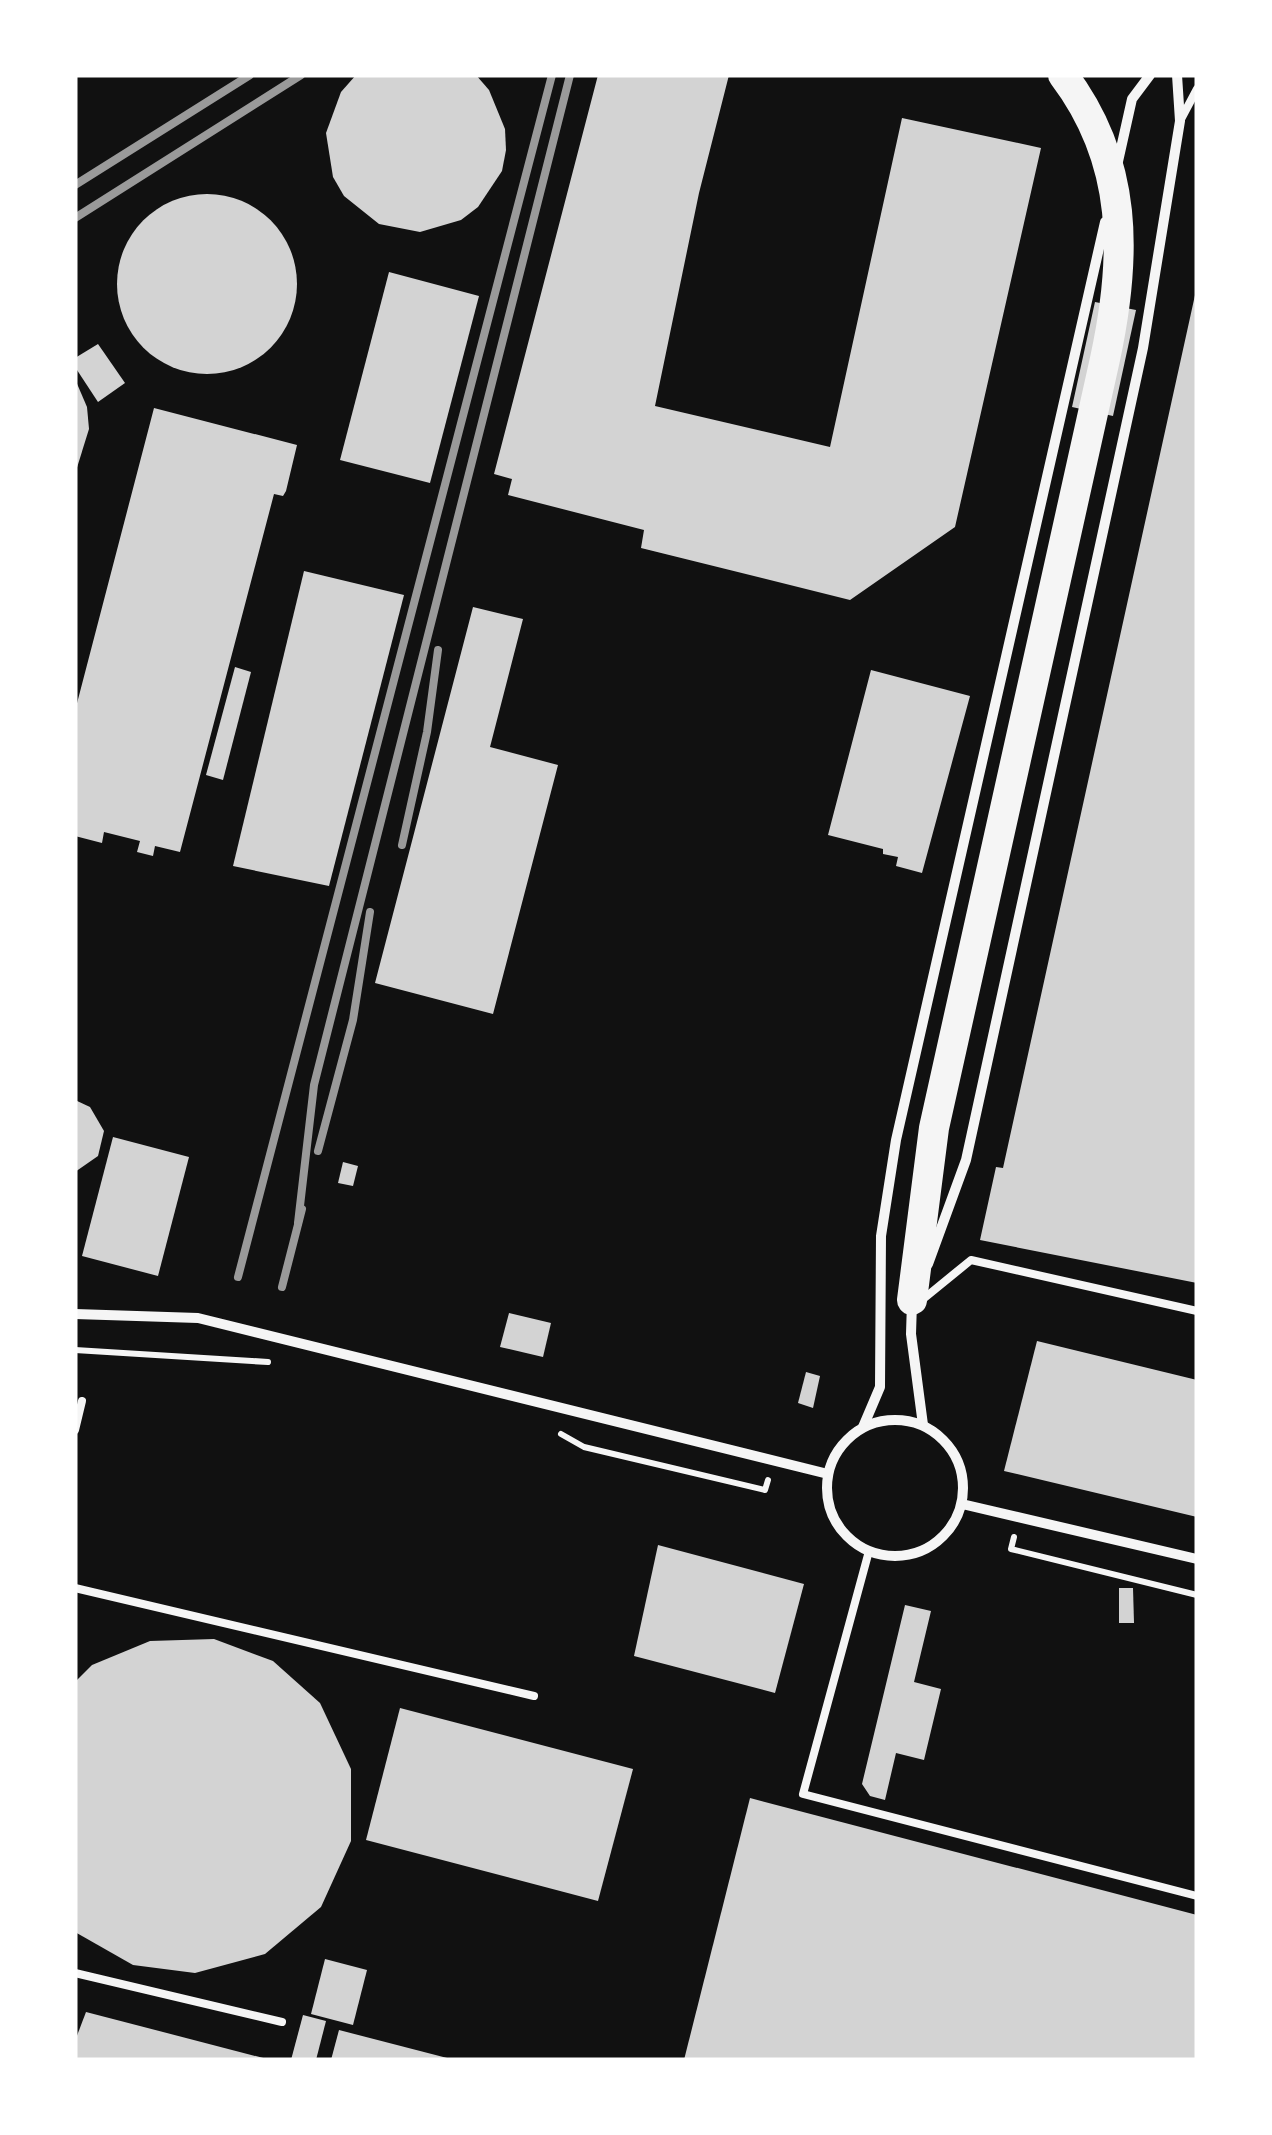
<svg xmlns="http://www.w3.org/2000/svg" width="1272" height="2135" font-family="'Noto Serif',serif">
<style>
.building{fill:#d3d3d3}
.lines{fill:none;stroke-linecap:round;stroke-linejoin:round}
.path{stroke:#f5f5f5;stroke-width:6}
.service{stroke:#f5f5f5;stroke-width:8}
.minor{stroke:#f5f5f5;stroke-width:10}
.motorway{stroke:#f5f5f5;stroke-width:30}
.rail{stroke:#9a9a9a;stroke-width:8}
</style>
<rect width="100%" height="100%" fill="#111"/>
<g class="building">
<path d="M356,75H476L489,90L505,129L506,150L502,171L478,207L461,220L420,232L379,224L344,196L333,177L326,133L341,92Z"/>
<path d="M598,75H729L699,193L655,406L830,447L902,118L1041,148L955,527L850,600L641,548L644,530L508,495L512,479L494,474Z"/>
<circle cx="207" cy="284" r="90"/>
<path d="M389,272L479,296L430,483L340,460Z"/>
<path d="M1197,286V1283L980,1240L996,1167L1003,1168Z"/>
<path d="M1095,302L1136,310L1113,416L1072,407Z"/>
<path d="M98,344L125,383L98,402L75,367V358Z"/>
<path d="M75,379L87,407L89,429L75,474Z"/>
<path d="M154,408L297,445L286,491L283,496L274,494L180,852L155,846L153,856L137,852L140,841L104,832L102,843L75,836V711Z"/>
<path d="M304,571L404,595L329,886L233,866Z"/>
<path d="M473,607L523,619L490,747L558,765L493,1014L375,983Z"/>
<path d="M235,667L251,672L223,780L206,775Z"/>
<path d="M871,670L970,696L922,873L896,866L898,857L883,854V849L828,835Z"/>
<path d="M75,1100L90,1107L104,1131L98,1156L75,1172Z"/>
<path d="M113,1137L189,1157L158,1276L82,1256Z"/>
<path d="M343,1162L358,1166L353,1186L338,1183Z"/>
<path d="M509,1313L551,1323L543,1357L500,1347Z"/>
<path d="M1037,1341L1197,1380V1517L1004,1471Z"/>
<path d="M806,1372L820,1376L813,1408L798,1403Z"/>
<path d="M658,1545L804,1584L775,1693L634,1656Z"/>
<path d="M1119,1588H1133L1134,1623H1119Z"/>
<path d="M905,1605L931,1611L914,1682L941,1689L924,1760L896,1753L885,1800L870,1796L862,1784Z"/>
<path d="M214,1639L273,1661L320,1703L351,1769V1841L321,1907L265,1954L195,1973L133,1965L75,1932V1682L92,1665L150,1641Z"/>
<path d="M400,1708L633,1769L598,1901L366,1840Z"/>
<path d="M750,1798L1197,1915V2060H684Z"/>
<path d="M325,1959L367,1970L353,2025L311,2014Z"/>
<path d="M86,2012L267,2059V2060H75V2041Z"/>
<path d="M303,2015L326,2021L316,2060H291Z"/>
<path d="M339,2030L451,2059V2060H331Z"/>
</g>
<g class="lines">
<g class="path">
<path d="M75,1350L268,1362"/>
<path d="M561,1434L584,1447L765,1490L768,1480"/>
<path d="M1014,1537L1011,1549L1197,1595"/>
</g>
<g class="service">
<path d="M1180,121L1197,89"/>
<path d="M922,1300L971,1260L1197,1311"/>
<path d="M75,1430L82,1401"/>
<path d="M869,1551L803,1794L1197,1896"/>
<path d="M75,1588L534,1696"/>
<path d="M75,1973L282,2022"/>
</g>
<g class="minor">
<path d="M1117,166L1132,99L1150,75"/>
<path d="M928,1264L966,1160L1143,348L1180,121L1177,75"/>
<path d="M912,1302L911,1334L923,1425"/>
<path d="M75,1314L198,1318L828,1474"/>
<circle cx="895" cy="1488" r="68"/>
<path d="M863,1427L880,1387L881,1236L896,1140L1105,222"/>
<path d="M962,1504L1197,1559"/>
</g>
<path class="motorway" d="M912,1300L934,1128L1105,359C1127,257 1129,162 1063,75"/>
<g class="rail">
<path d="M75,185L250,75"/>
<path d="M75,218L301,75"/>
<path d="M402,845L427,732L438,650"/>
<path d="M318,1151L353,1020L370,912"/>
<path d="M298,1223L314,1085L570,75"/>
<path d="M238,1277L552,75"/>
<path d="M282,1287L302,1209"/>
</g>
</g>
<rect width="1272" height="2135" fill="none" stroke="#ffffff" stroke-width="155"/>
</svg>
